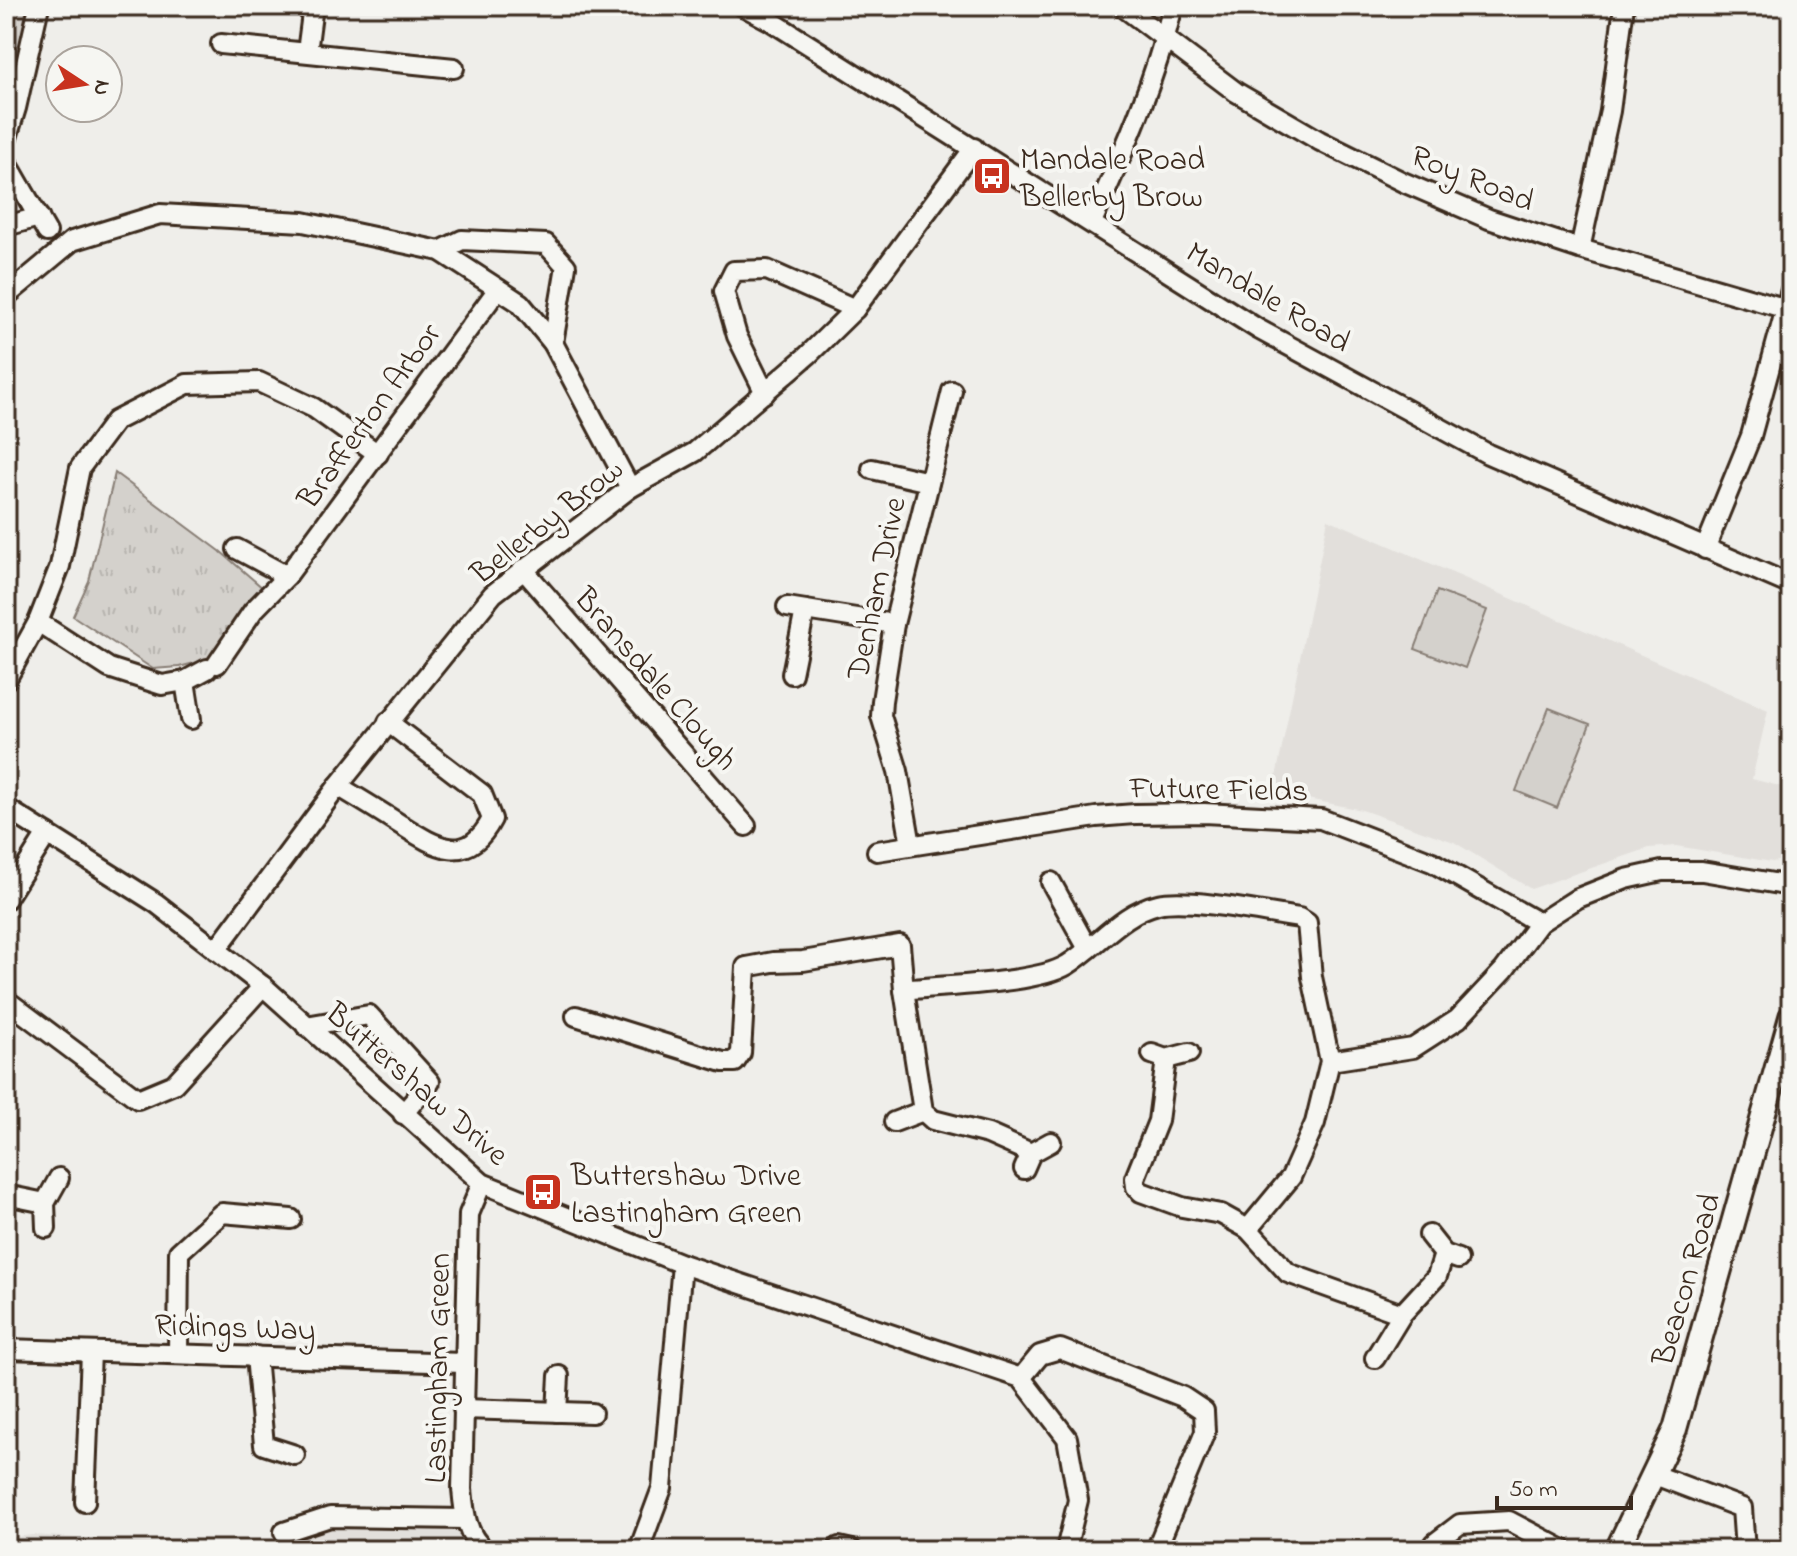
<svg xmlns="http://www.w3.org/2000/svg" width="1797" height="1556" font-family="'Indie Flower',sans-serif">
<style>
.built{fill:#e2dfdb}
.grass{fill:url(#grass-tufts);stroke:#887e75;stroke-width:2}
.green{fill:#d4d1cc;stroke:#887e75;stroke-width:2}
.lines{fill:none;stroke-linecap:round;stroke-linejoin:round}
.minor-casing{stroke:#3b2a1e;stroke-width:24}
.major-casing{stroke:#3b2a1e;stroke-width:28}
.minor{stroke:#f6f6f2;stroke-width:18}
.major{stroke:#f6f6f2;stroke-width:22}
.labels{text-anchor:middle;stroke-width:8;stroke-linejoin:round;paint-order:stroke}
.poi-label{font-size:32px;fill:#3b2a1e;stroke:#f6f6f2;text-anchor:start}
.street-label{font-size:32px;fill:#3b2a1e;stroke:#f6f6f2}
</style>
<defs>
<pattern id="grass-tufts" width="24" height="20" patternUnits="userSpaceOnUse" patternTransform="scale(2)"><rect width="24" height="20" fill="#d4d1cc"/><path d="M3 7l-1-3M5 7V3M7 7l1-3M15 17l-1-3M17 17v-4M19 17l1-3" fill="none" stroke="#b7b4af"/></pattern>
</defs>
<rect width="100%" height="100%" fill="#efeeea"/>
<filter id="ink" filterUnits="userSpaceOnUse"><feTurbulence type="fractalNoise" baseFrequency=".0125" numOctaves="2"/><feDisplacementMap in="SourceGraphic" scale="16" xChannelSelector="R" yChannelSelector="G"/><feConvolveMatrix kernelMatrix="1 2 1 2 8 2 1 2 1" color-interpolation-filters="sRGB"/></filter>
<g filter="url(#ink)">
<g class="built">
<path d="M1328,519L1768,710L1752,779L1791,789V859L1772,862L1676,846L1649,848L1531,889L1454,842L1362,810L1273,792Z"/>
<path d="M319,1524L459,1530L476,1550H6V1538L33,1535L248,1550Z"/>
</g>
<g class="grass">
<path d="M6,6H31L6,118Z"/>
<path d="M115,473L220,551L264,589L221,648L206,660L179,667L153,669L73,616L89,581Z"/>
</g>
<g class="green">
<path d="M1437,591L1487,610L1465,668L1415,649Z"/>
<path d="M1549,708L1590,724L1557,808L1516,791Z"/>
</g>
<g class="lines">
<defs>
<g id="minor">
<path d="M743,6L771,21L1258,329L1488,454L1791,585"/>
<path d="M1122,6L1236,92L1320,141L1403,182L1489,219L1580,249L1787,309"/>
<path d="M221,44L454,68"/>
<path d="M307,52L313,6"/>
<path d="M6,141L16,108L39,6"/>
<path d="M6,161L47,232"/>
<path d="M1092,222C1124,151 1155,82 1173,6"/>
<path d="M6,226L39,217"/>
<path d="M1580,249L1610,111L1624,6"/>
<path d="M440,251L462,240L546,244L566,266L553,343"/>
<path d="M6,296L72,241L160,214L303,222L440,251L520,303L553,343L630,488"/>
<path d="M765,393L737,336L724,291L734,271L767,270L855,309"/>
<path d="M872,469L929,482"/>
<path d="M237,549L287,576"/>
<path d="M1705,549L1751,436L1791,290"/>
<path d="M523,569L746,826"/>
<path d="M787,607L894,624"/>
<path d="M38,622L109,668L162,685L185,681L207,669"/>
<path d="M217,664L253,611L287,576L498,289"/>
<path d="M792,674L805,610"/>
<path d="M6,680L38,622L60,566L80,468L115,421L187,384L259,382L314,408L378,454"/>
<path d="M185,681L191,719"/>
<path d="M338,786C358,798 378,810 398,823C433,845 466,869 492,819L482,794L388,722"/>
<path d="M6,808L156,903L263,986L482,1183L682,1264L1021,1378L1067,1438L1078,1500L1066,1550"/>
<path d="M911,845L898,771L881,716L882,701L894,624L952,391"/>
<path d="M877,851L1096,817L1135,814L1204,813L1321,819L1432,862L1539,923"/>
<path d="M1051,882L1088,949"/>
<path d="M6,899L47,834"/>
<path d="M216,950L338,786L493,594L630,488L695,452L808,355L855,309L974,148"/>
<path d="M904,990C945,985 1035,984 1067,965C1097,946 1123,912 1158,904C1188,897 1266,913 1299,918L1307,923L1312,977L1330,1061L1315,1123L1291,1177L1248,1229"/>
<path d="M6,1000L138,1099L174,1084L263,986"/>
<path d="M576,1016L723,1062H735L741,1053L746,967L773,962L803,961L900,945L904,990L923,1111L933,1120L988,1134L1031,1153"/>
<path d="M306,1026L369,1015L430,1082L403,1114"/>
<path d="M1152,1054L1166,1059L1189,1053"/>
<path d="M1166,1059L1158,1121L1135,1178L1136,1187L1141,1192L1182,1207L1221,1214L1248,1229L1288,1273L1402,1314"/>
<path d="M1330,1061L1413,1048L1458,1019L1504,970L1539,923L1578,898L1626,879L1662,871H1702L1791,886"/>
<path d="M894,1122L923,1111"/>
<path d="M1024,1169L1031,1153L1051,1142"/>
<path d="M482,1183L469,1214L462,1489C464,1511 466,1536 485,1550"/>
<path d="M6,1195L45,1203"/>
<path d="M46,1228L45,1203L59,1178"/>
<path d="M1429,1235L1444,1254L1458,1259"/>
<path d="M6,1349L463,1363"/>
<path d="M178,1354L179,1252L222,1213L291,1219"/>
<path d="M256,1356L264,1445L295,1455"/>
<path d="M1375,1358L1402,1314L1437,1276L1444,1254"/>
<path d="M1021,1378L1040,1355L1060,1349L1183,1397L1204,1411L1205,1432L1156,1550"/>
<path d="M463,1409L592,1413"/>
<path d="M557,1412L559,1376"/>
<path d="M1655,1475L1742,1508L1745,1550"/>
<path d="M85,1502L91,1352"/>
<path d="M284,1532L330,1517L465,1519"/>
<path d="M639,1550L662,1488L682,1264"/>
<path d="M836,1550L839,1547L852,1550"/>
<path d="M1431,1550L1435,1543L1460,1524L1509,1521L1564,1550"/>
</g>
<path id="major" d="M1617,1550L1675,1429L1791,1017"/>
</defs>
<use href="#minor" class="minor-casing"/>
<use href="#major" class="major-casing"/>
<use href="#minor" class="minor"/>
<use href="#major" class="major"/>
</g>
</g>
<defs>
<symbol id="bus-square" viewBox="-11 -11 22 22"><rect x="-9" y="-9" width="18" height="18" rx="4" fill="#c8321e" stroke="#f6f6f2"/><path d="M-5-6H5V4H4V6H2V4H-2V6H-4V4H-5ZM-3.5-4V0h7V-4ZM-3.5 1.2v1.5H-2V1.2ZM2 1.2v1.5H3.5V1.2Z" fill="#fff"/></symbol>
</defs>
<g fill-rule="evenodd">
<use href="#bus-square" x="970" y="154" width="44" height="44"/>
<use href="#bus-square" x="521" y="1170" width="44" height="44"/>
</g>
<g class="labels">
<g class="poi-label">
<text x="1020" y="169">Mandale Road<tspan x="1020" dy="37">Bellerby Brow</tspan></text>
<text x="571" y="1185">Buttershaw Drive<tspan x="571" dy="37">Lastingham Green</tspan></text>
</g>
<g class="street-label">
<text transform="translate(1473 177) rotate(22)" y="11">Roy Road</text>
<text transform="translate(1269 296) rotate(31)" y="11">Mandale Road</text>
<text transform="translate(368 415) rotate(-54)" y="11">Brafferton Arbor</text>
<text transform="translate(546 520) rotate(-38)" y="11">Bellerby Brow</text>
<text transform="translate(875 588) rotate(-78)" y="11">Denham Drive</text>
<text transform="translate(657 678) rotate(49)" y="11">Bransdale Clough</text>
<text transform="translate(1219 788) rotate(1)" y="11">Future Fields</text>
<text transform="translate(418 1083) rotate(41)" y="11">Buttershaw Drive</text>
<text transform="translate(1685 1279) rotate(-74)" y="11">Beacon Road</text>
<text transform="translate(235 1326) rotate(2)" y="11">Ridings Way</text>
<text transform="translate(436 1368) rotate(-89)" y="11">Lastingham Green</text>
</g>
</g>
<rect width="1797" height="1556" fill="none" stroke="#f6f6f2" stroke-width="32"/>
<rect x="16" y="16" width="1765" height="1524" fill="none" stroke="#3b2a1e" stroke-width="3" filter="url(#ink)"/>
<g transform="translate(84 84) rotate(102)"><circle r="38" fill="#f6f6f2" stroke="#aba49d" stroke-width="2"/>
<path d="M0-6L14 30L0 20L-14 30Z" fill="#c8321e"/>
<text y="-12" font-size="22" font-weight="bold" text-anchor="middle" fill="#3b2a1e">N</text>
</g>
<path d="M1497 1496v12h134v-12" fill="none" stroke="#3b2a1e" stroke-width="4"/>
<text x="1509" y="1496" font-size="24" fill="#3b2a1e" stroke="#f6f6f2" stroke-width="6" paint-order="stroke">50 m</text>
</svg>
